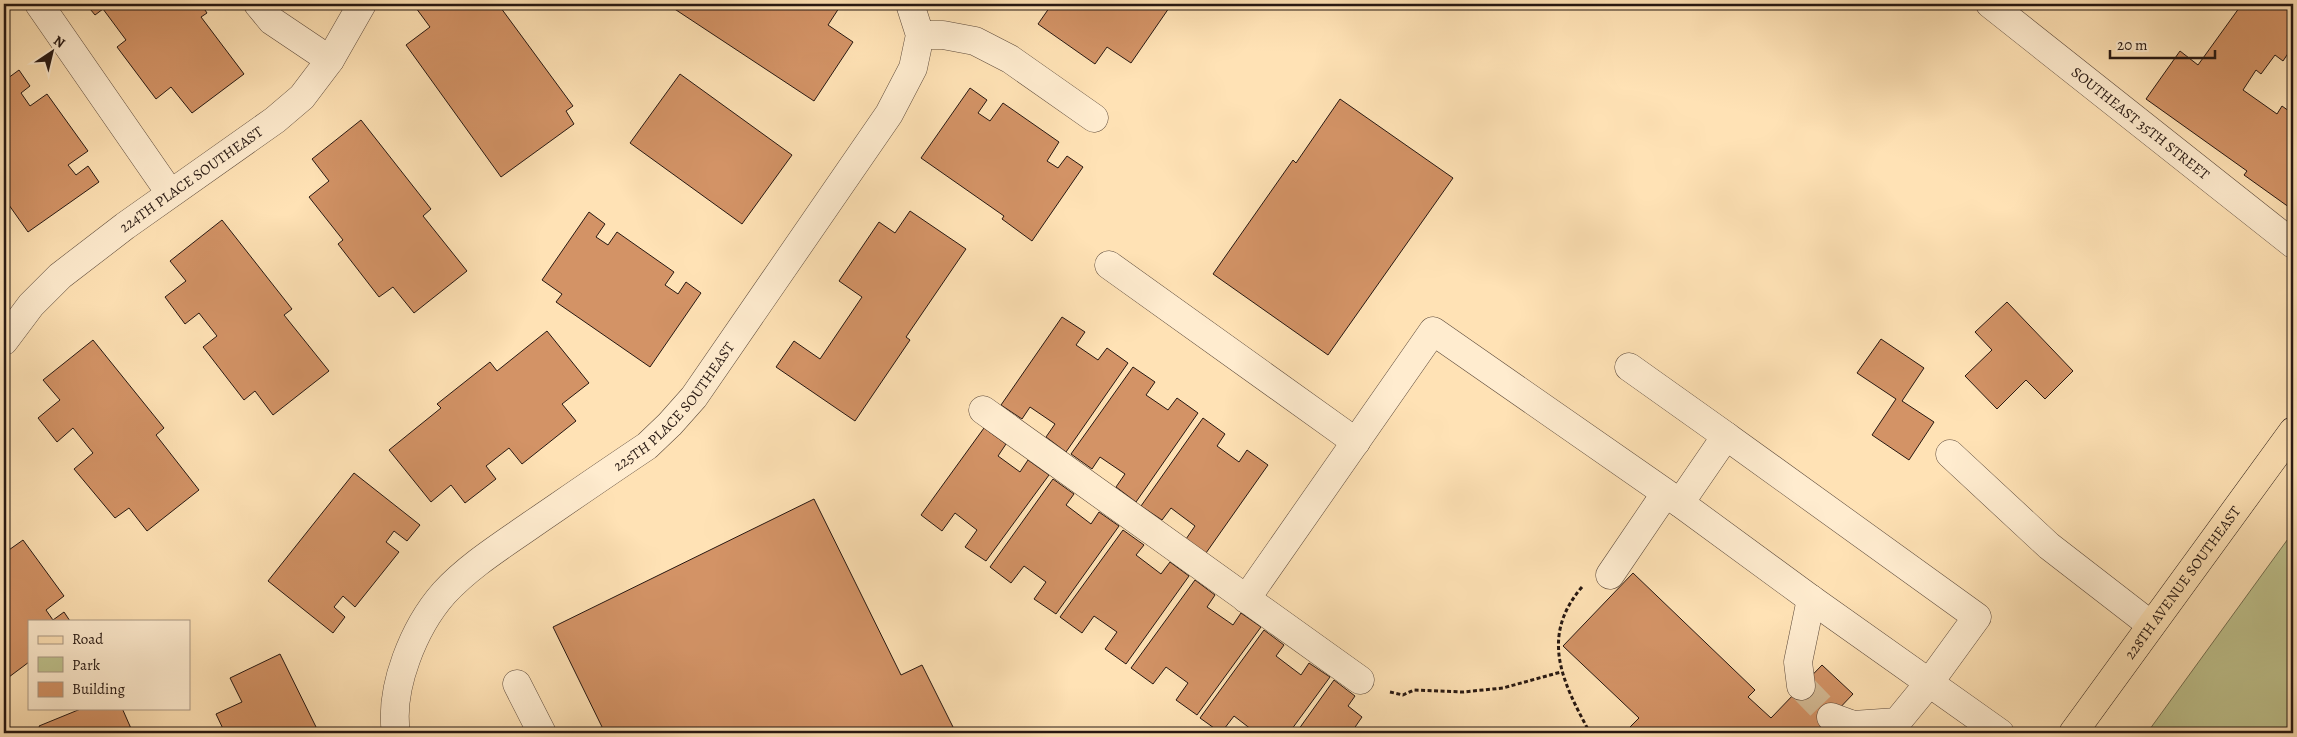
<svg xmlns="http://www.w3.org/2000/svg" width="2297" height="737" font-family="Alegreya,serif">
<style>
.green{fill:#bfc38e;stroke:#736e50}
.building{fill:#d39366;stroke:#271812}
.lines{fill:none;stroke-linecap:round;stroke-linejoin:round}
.minor-tunnel{stroke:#d4ba94;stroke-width:28;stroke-dasharray:28 14;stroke-linecap:butt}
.minor-casing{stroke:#5d4a3b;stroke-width:29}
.major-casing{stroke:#271812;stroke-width:29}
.path{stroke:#271812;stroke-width:3;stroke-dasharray:4 2.5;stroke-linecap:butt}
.minor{stroke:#ffeccf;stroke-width:28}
.major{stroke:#ffe2b5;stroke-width:28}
.labels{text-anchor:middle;stroke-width:4;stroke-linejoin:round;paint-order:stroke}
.street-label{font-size:15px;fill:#271812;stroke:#ffeccf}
</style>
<rect width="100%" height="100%" fill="#ffe2b5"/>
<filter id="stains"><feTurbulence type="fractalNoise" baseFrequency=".004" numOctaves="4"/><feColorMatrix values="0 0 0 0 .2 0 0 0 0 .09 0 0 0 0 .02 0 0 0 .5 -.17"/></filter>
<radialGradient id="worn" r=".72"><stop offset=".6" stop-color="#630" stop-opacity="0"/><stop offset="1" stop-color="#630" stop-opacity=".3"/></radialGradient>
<path class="green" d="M2293,532V733H2147Z"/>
<g class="building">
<path d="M86,4H201L207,13L201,17L244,74L192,113L171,87L156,99L117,47L126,40L103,9L95,15Z"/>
<path d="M421,4H498L573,106L566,111L574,124L501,177L406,45L430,27L416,8Z"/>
<path d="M667,4H791L794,5L795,4H832L839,8L828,25L853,42L814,101Z"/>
<path d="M1052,4H1163L1169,8L1131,63L1107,47L1095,64L1038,24Z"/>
<path d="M2242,4H2293V31L2290,35L2293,37V46L2283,61L2275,55L2261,74L2256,70L2243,90L2277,114L2282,106L2293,114V210L2244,175L2247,171L2146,99L2180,51L2198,65Z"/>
<path d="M19,70L30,86L21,93L30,106L47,94L88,151L68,165L76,175L88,166L99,182L28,232L4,198V81Z"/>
<path d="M680,74L792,155L742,224L630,143Z"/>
<path d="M970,88L987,100L978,113L990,121L1003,103L1059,142L1047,161L1058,168L1067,156L1083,167L1032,241L1002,219L1004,216L921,158Z"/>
<path d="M1340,99L1453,178L1328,355L1213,274L1293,160L1296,163Z"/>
<path d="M361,120L431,209L423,216L467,271L414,313L393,287L379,297L338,244L343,240L309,197L329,181L312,159Z"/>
<path d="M910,211L966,249L906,337L910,340L855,421L776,367L794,341L820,359L862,297L839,281L879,222L895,233Z"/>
<path d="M589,212L605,224L596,237L608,245L617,232L674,272L665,285L678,294L686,282L701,293L650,367L556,302L562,294L542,280Z"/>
<path d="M222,220L292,309L284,315L329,371L273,415L255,391L244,400L203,347L217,336L199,313L185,324L165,297L186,281L170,261Z"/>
<path d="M2007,302L2073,371L2045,399L2026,380L1997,409L1965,376L1992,350L1975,332Z"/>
<path d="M1062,317L1085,332L1076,345L1098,360L1107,348L1128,363L1066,452L1046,437L1055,424L1030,407L1022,419L1001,405Z"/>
<path d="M547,331L589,383L562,404L576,421L522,464L509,448L486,466L496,479L465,503L451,485L431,502L389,450L441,408L437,404L490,362L497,371Z"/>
<path d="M1881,339L1924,368L1902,401L1934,422L1909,460L1872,435L1896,399L1857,373Z"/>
<path d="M93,340L164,428L156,435L199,490L147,531L129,508L115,518L74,469L93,453L73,428L57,442L38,418L60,400L43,380Z"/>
<path d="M1133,367L1155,382L1146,395L1168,410L1177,398L1198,413L1136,502L1116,487L1125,474L1100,457L1092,469L1071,454Z"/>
<path d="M1203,418L1225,434L1217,446L1239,462L1247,450L1268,465L1206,553L1186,539L1195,526L1171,508L1162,520L1141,506Z"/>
<path d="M984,428L1006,444L998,456L1020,472L1028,460L1049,475L986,561L965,547L977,530L955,513L942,531L921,515Z"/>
<path d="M354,473L420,525L407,541L394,531L386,542L399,552L355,607L343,596L334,607L345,617L333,633L268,581Z"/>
<path d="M1053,479L1074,494L1066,505L1091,524L1099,512L1119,526L1056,614L1034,599L1046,582L1024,566L1011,583L990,567Z"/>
<path d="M814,499L901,675L922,665L956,733H605L553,627Z"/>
<path d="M1123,530L1144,545L1136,555L1161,574L1170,562L1189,576L1126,664L1105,649L1117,632L1094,616L1082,633L1060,617Z"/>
<path d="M23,540L64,596L46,610L53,620L64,612L70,621H29V662L9,677L4,670V549L6,552Z"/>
<path d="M1633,573L1755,690L1748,697L1771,718L1822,665L1853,694L1816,733H1632L1628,729L1639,718L1563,646Z"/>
<path d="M1195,580L1215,595L1207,607L1233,625L1241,613L1261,627L1197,715L1176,700L1188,683L1166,667L1153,684L1131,668Z"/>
<path d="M1264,630L1284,645L1276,656L1301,675L1309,663L1330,677L1289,733H1256L1234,716L1221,733L1200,718Z"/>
<path d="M280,654L319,733H257L256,731L251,733H225L216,714L242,702L230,678Z"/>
<path d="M1334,680L1355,696L1348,706L1362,717L1351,733H1296Z"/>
<path d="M83,708H122L133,733H42L39,726Z"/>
</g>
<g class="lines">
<path class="minor-tunnel" d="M1801,686L1831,717"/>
<defs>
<g id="minor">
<path d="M39,4L170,193"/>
<path d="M258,4L272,21L330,60"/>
<path id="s1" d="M1990,4L2293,244"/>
<path d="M920,35H943L975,41L1010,59L1094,118"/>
<path d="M1109,265L1356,442"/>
<path id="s2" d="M4,341L31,305L60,276L125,226L275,120L302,97L330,60L362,4"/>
<path d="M1629,367L1726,436L1680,503"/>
<path d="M983,410L1360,680"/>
<path d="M1726,436L1977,617L1929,683L1897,722L1853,725L1831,717"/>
<path d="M1950,454L2049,546L2151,625"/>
<path d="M1610,575L1665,494"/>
<path d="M1246,599L1433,331L1680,503L1811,599L2000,733"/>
<path d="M517,684L542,733"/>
<path d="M1801,686L1798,662L1811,599"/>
<path id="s3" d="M396,733C389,688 414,627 444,593C469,566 501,546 531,525C569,499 608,472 647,446L670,424L694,397L889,114L913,68L920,35L910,4"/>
</g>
<g id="major">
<path id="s4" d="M2073,733L2293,431"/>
</g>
</defs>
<use href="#minor" class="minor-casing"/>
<use href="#major" class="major-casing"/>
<g class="path">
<path d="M1582,587C1539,637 1563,683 1590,733"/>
<path d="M1390,692L1403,695L1414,690L1463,692L1503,688L1561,672"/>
</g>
<use href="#minor" class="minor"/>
<use href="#major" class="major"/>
</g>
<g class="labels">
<g class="street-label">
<text dy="5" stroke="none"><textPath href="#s1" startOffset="192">SOUTHEAST 35TH STREET</textPath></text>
<text dy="5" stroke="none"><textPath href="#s2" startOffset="249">224TH PLACE SOUTHEAST</textPath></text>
<text dy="5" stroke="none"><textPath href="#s3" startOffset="450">225TH PLACE SOUTHEAST</textPath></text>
<text dy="5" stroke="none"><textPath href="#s4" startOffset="186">228TH AVENUE SOUTHEAST</textPath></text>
</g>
</g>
<rect width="2297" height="737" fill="none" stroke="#ffe2b5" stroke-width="20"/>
<rect x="5" y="5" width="2287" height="727" fill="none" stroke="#271812" stroke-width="2.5"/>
<rect x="10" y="10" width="2277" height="717" fill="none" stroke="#271812"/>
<rect x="28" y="620" width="162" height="90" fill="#ffeccf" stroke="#a99783"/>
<rect x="38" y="636" width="25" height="8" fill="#ffe2b5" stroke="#a99783"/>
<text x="72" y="644" font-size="15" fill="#271812">Road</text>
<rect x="38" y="657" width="25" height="15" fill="#bfc38e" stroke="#a99783"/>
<text x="72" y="670" font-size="15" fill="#271812">Park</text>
<rect x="38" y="682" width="25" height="15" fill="#d39366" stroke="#a99783"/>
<text x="72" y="694" font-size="15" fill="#271812">Building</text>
<g transform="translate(52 52) rotate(35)" stroke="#ffeccf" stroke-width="4" paint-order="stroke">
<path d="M0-4L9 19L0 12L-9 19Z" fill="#271812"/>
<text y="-8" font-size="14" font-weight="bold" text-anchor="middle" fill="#271812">N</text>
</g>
<path d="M2110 50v8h105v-8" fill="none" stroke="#271812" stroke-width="2.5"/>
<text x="2117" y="50" font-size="15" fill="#271812" stroke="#ffeccf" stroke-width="4" paint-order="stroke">20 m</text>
<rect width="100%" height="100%" filter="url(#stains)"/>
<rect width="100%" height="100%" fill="url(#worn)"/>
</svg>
